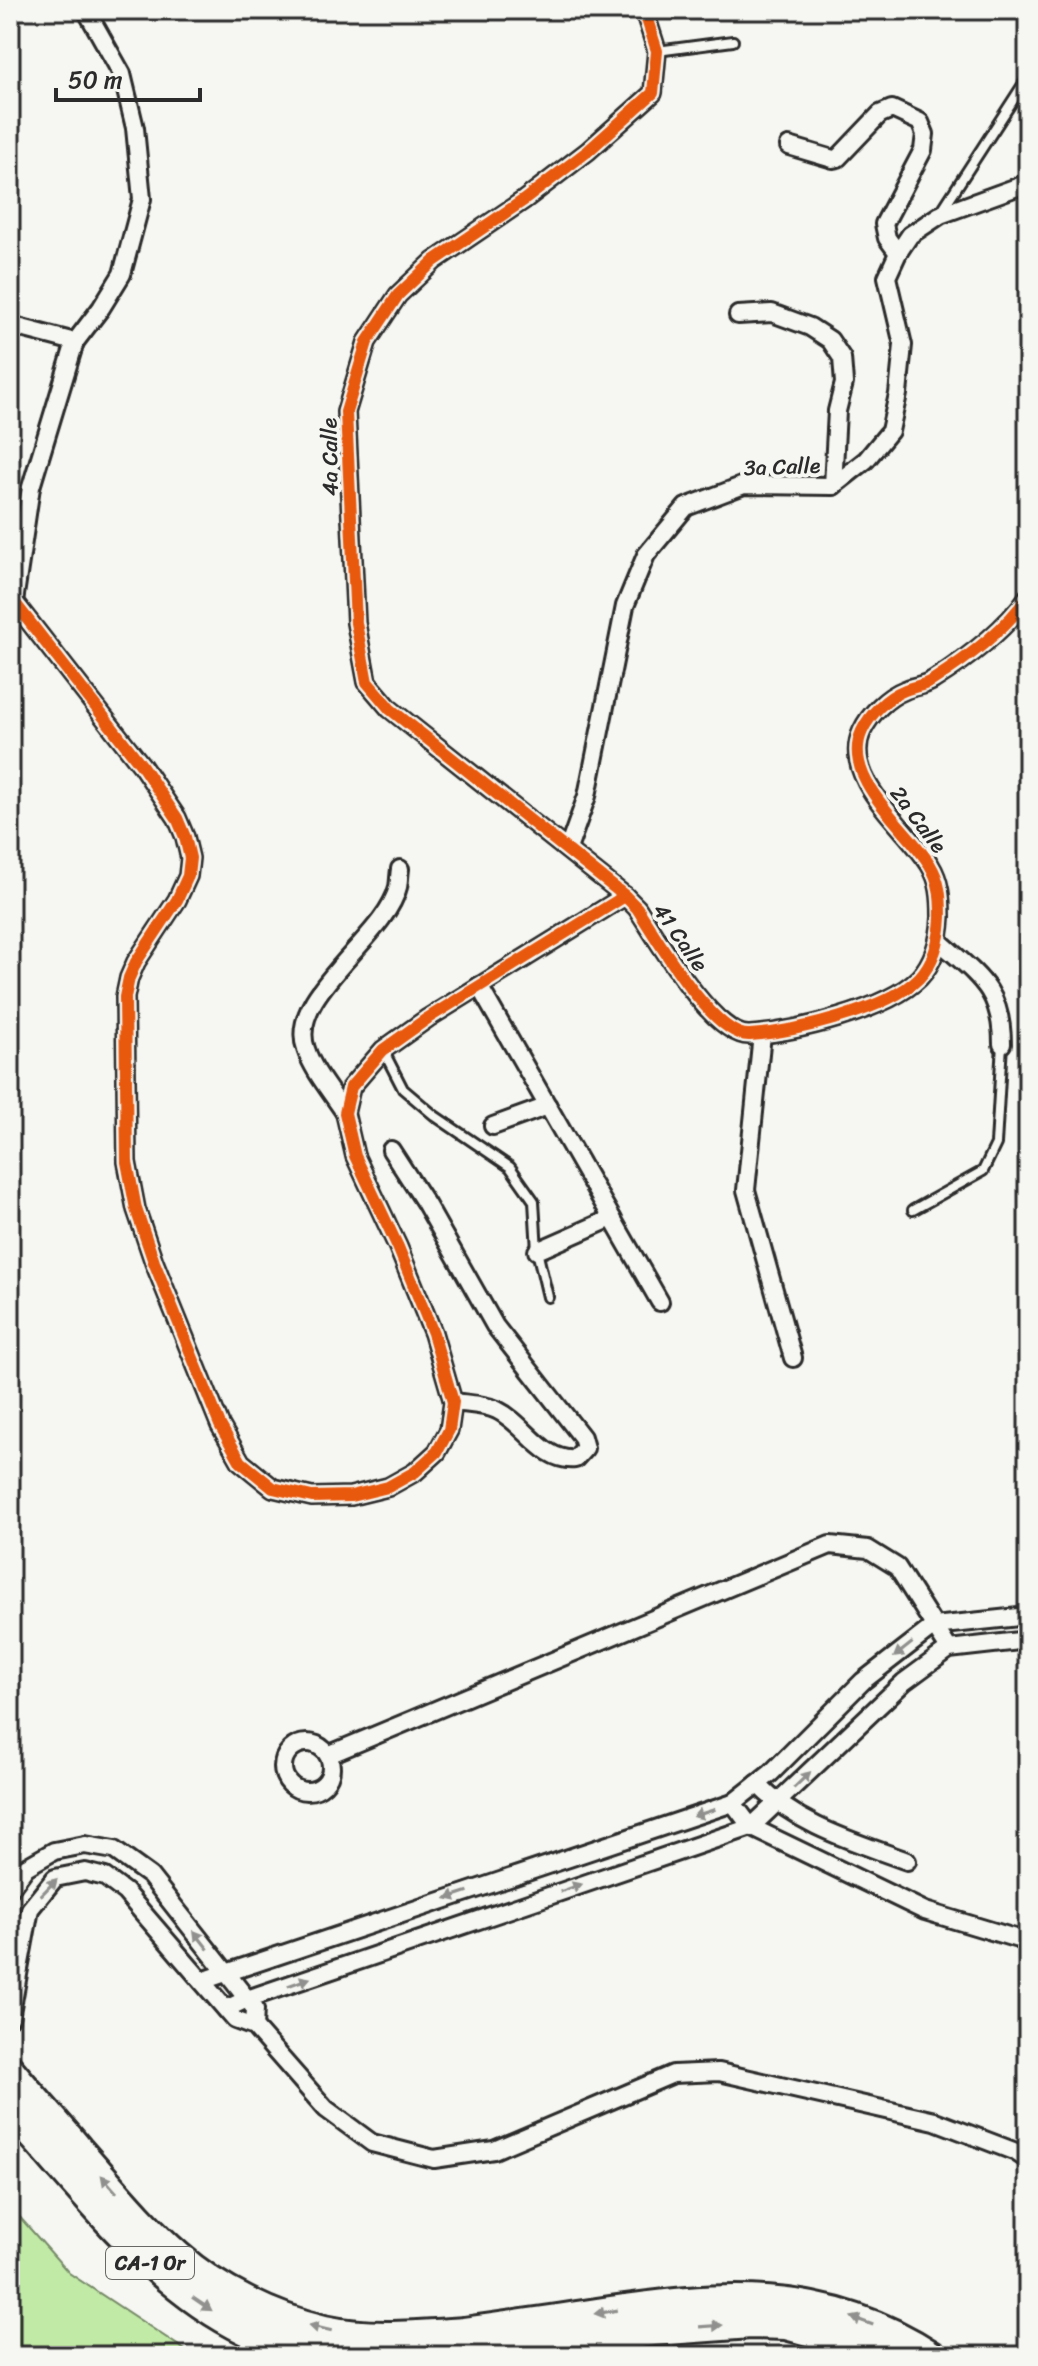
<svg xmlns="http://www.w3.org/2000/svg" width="1038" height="2366" font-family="Sriracha,sans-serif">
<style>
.green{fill:#c1eaa6;stroke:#768a68;stroke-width:2}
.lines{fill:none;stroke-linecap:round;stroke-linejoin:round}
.service-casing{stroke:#2b2b2b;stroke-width:14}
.minor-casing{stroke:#2b2b2b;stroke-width:22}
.trunk-casing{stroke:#2b2b2b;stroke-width:34}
.service{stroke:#f6f6f2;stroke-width:8}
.minor{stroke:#f6f6f2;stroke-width:16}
.trunk{stroke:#f6f6f2;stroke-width:28}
.cycleway-casing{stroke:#f6f6f2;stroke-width:17}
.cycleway{stroke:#e8590c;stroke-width:12}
.oneway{fill:#90908e}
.labels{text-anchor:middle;stroke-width:8;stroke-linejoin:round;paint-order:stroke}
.shield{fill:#f6f6f2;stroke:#686867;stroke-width:2}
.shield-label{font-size:20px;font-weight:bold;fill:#2b2b2b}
.street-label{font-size:22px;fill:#2b2b2b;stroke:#f6f6f2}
</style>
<rect width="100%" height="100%" fill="#f6f6f2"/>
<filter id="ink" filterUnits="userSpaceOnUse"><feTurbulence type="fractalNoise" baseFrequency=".0125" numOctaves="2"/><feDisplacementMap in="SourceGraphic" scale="16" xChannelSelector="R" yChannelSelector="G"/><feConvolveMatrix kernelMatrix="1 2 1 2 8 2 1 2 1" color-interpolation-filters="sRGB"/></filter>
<g filter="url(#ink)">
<path class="green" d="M10,2206L69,2273L194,2356H10Z"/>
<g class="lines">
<defs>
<g id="service">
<path d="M657,51L733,41"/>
<path d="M942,210L1028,77"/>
<path d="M383,1050L403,1089L435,1116L510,1167L534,1201L537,1251L548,1297"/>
<path d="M913,1210L983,1171L996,1144L1002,1044"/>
</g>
<g id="minor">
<path d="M644,10L657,51L653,93L588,151L524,200L434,261L398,295L367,342L346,412L356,623L367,682L390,709L625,896L637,908C656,937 714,1038 750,1035C795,1032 887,1010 919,978C935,961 940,939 941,917C941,898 940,881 930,865C908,828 840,779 862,731C870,714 887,697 905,690C914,686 924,686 933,680C968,658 1004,631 1028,597"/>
<path d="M789,146L833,159L838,158L880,114L892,109L920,122L925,134L923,150L884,224L887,238L898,253"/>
<path d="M738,315L772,313L810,327L830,340L842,358L844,383L837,411L833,486"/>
<path d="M10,325L75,342"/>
<path d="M10,601L14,602L142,766L177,818L185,837L190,858L188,876L177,900L136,962L129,978L125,997L127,1162L136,1209L154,1262L220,1425L241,1462L273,1488L312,1497L351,1496L388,1487L415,1472L437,1452L449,1430L453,1402L433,1333L398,1247L355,1156L345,1113L351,1087L383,1050L428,1018L625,896"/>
<path d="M14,602L31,487L75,342L101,308L122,274L142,199L135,128L122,74L86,10"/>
<path d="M568,849L587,796L625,606L646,555L686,507L744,485L833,486L866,460L890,431L898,394L903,345L887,277L898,253L910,235L940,215L1028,183"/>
<path d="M940,942C978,976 1002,989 1002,1044"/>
<path d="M479,986L660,1302"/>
<path d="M762,1034L746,1190L793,1358"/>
<path d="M345,1113C332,1093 313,1071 306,1049C286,995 386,938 398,887C399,882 399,875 400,869"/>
<path d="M493,1126L548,1106"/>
<path d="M391,1150L426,1204L495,1326L582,1437L585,1448L575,1459C542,1462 526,1424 497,1410C485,1404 467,1404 453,1402"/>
<path d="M537,1251L612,1218"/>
<circle cx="307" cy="1767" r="24"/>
<path d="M328,1755L830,1545L868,1549L897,1567L949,1649"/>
<path d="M757,1784C798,1826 853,1841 907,1861"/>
<path d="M733,1803L751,1827L925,1911L1028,1942"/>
<path d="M10,1889L26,1867L54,1851L85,1845L114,1850L150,1876L255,2009L254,2027"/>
<path d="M202,1981L733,1803L771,1773L863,1681L934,1626L1028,1616"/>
<path d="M226,2009L247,1999L751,1827L904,1682L949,1649L1028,1640"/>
<path d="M10,2018L30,1909L55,1878L85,1872L105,1877L125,1892L235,2020L254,2027L326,2109L372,2143L434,2159L494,2150L673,2074L719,2072L935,2121L1016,2152L1028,2160"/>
</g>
<g id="trunk">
<path d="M10,2070C32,2097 56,2122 78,2149C110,2185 141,2224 178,2256C217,2291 273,2318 324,2330C369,2340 419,2335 464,2332C509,2326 553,2320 597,2313C717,2295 825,2285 932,2356"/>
<path d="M10,2110C101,2208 188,2339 333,2356"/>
<path d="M466,2356L653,2331L751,2324L786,2325L834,2338L877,2356"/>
</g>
</defs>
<use href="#service" class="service-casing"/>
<use href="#minor" class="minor-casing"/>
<use href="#trunk" class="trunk-casing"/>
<use href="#service" class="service"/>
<use href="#minor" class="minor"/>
<use href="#trunk" class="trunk"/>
<defs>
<g id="cycleway">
<path d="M644,10L657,51L653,93L588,151L524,200L434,261L398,295L367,342L346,412L356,623L367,682L390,709L625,896L637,908C656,937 714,1038 750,1035C795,1032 887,1010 919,978C935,961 940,939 941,917C941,898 940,881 930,865C908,828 840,779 862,731C870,714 887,697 905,690C914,686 924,686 933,680C968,658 1004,631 1028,597"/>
<path d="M10,601L14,602L142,766L177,818L185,837L190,858L188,876L177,900L136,962L129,978L125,997L127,1162L136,1209L154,1262L220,1425L241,1462L273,1488L312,1497L351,1496L388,1487L415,1472L437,1452L449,1430L453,1402L433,1333L398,1247L355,1156L345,1113L351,1087L383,1050L428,1018L625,896"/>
</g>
</defs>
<use href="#cycleway" class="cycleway-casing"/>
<use href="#cycleway" class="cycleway"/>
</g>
<defs><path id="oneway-solid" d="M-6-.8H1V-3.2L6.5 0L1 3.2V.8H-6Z" transform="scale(2)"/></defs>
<g class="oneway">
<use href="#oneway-solid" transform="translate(903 1650) rotate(142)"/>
<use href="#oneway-solid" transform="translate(802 1780) rotate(-44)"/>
<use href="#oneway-solid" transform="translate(704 1813) rotate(162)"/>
<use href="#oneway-solid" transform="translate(49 1887) rotate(-46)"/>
<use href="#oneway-solid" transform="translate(571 1888) rotate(-19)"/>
<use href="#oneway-solid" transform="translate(457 1895) rotate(162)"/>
<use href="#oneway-solid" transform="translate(201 1940) rotate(-128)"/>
<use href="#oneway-solid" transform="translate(299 1982) rotate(-19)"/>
<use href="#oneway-solid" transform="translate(109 2184) rotate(-131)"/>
<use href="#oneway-solid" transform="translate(202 2304) rotate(34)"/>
<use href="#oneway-solid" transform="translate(606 2312) rotate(171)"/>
<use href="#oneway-solid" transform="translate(862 2321) rotate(-160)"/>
<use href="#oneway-solid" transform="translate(711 2326) rotate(-4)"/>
<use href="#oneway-solid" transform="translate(320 2328) rotate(-167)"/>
</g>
</g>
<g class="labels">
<rect class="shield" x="106" y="2247" width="88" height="32" rx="6"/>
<g class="shield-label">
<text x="150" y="2270">CA-1 Or</text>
</g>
<g class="street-label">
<text transform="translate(329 457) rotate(-91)" y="8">4a Calle</text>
<text transform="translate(782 466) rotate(-2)" y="8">3a Calle</text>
<text transform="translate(919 819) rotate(53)" y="8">2a Calle</text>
<text transform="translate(681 937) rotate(55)" y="8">41 Calle</text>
</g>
</g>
<rect width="1038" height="2366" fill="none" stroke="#f6f6f2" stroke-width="40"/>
<rect x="20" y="20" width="998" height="2326" fill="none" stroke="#2b2b2b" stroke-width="3" filter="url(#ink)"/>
<path d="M56 88v12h144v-12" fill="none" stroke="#2b2b2b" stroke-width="4"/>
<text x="68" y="88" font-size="24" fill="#2b2b2b" stroke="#f6f6f2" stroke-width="6" paint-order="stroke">50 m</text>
</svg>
